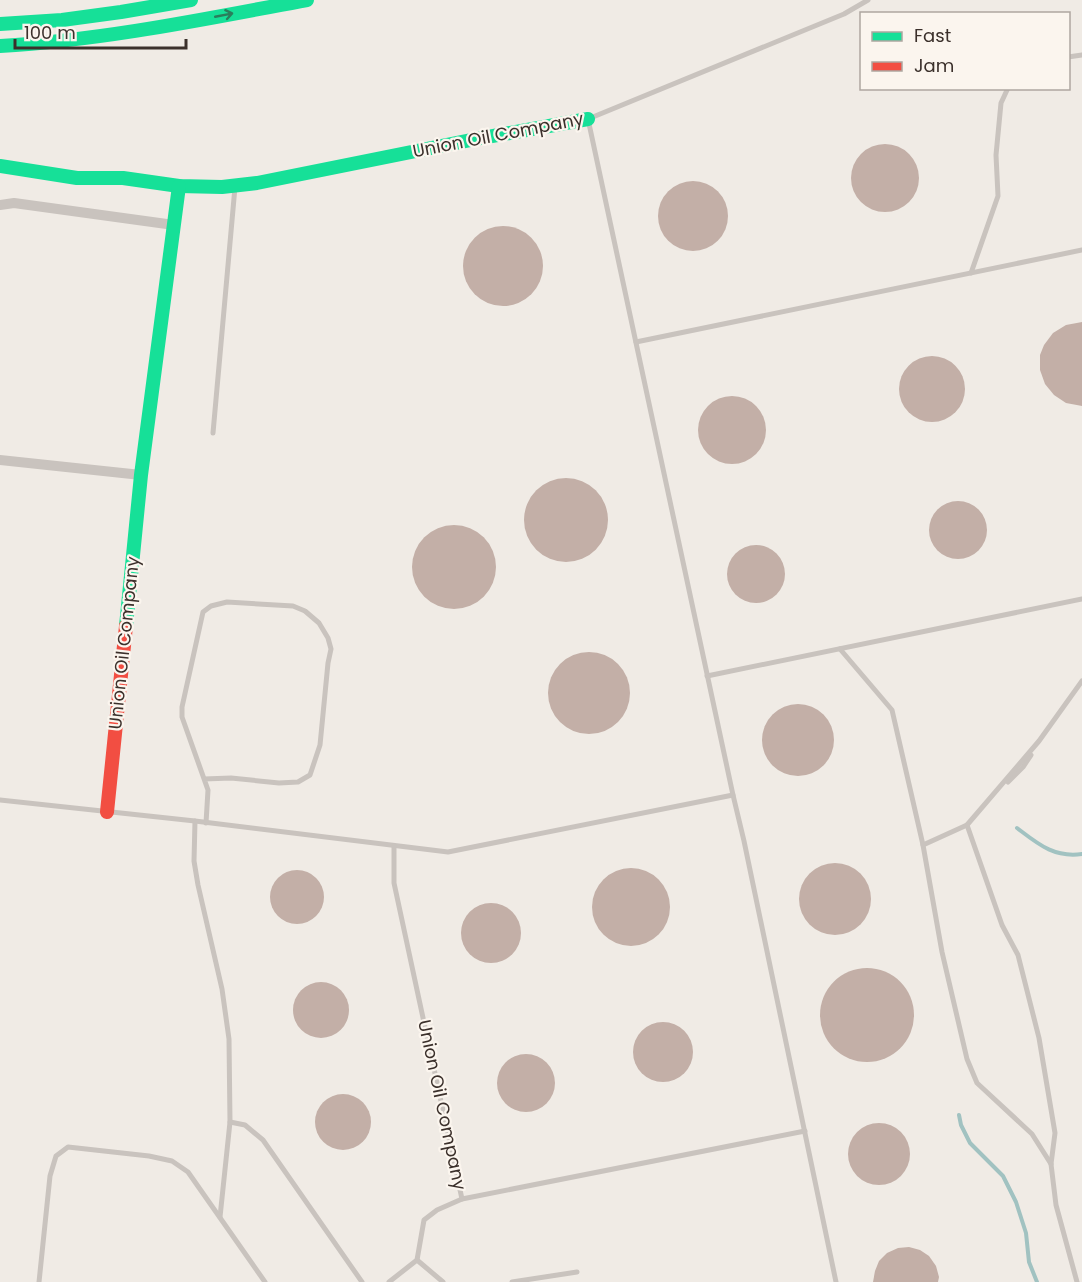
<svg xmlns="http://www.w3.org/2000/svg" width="1082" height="1282" font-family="Poppins,sans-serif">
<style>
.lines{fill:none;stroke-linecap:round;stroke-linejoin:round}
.stream{stroke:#a1c2c1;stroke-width:4}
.building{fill:#c3afa7}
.lane{stroke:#c9c3be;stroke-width:5}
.street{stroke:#c9c3be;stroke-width:10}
.fast{stroke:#16e098;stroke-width:14}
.jam{stroke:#f24e42;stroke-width:14}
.oneway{stroke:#2a7f5c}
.labels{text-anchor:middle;stroke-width:4.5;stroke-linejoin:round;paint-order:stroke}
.street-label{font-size:18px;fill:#3b302b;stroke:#fbf5ee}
</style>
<rect width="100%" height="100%" fill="#f0ebe5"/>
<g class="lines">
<g class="stream">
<path d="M1017,828C1038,844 1054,858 1082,854"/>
<path d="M959,1115L961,1125L970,1143L1003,1176L1016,1202L1026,1233L1029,1262L1037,1282"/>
</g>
</g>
<g class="building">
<circle cx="885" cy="178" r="34"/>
<circle cx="693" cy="216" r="35"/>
<circle cx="503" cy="266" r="40"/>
<path d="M1082,322V406L1066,403L1054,395L1045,384L1040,370V355L1044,345L1053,333L1066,325Z"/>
<circle cx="932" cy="389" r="33"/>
<circle cx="732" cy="430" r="34"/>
<circle cx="566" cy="520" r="42"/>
<circle cx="958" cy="530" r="29"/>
<circle cx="454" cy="567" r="42"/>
<circle cx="756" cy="574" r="29"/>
<circle cx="589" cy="693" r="41"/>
<circle cx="798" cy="740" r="36"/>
<circle cx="835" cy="899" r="36"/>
<circle cx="631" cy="907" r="39"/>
<circle cx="297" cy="897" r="27"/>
<circle cx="491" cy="933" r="30"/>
<circle cx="867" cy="1015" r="47"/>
<circle cx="321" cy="1010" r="28"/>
<circle cx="663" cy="1052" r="30"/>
<circle cx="526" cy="1083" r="29"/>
<circle cx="343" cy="1122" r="28"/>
<circle cx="879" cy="1154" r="31"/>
<path d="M909,1247L920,1250L929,1256L936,1266L939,1277L938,1282H873L875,1271L879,1261L887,1253L898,1248Z"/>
</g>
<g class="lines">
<g class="lane">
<path d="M1068,57L1082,55"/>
<path d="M971,273L998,196L996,155L1001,103L1008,88"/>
<path d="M636,342L1082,250"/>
<path d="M213,433L235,187"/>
<path d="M840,649L892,710L923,845L942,952L967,1059L977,1083L1032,1134L1051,1164"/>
<path d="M707,676L1082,599"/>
<path d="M204,779L231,778L279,783L298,782L310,775L320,745L328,663L331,649L328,638L319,623L305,611L293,606L227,602L211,606L203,612L182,707V717L208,790L206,823"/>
<path d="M1008,782L1023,767L1031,755"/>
<path d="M0,800L195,821L448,852L733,795"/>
<path d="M195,821L194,861L198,885L222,989L229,1039L230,1122L220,1217"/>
<path d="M967,825L1039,741L1082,681"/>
<path d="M923,845L967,825L1002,925L1018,955L1039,1038L1055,1133L1051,1164L1056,1205L1077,1282"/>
<path d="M394,846V883L462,1199L805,1131"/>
<path d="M230,1122L245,1125L263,1140L362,1282"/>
<path d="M417,1260L443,1282"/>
<path d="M39,1282L50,1176L56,1156L68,1147L149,1156L172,1161L188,1172L265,1282"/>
<path d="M389,1282L417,1260L424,1220L437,1210L462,1199"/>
<path d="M512,1282L577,1272"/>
<path d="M836,1282L744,841L733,795L588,119L844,14L868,0"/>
</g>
<g class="street">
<path d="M0,205L14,203L174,225"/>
<path d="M0,460L141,475"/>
</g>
<g class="fast">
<path d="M0,24L62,20L121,12L191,0"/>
<path d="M0,46C104,40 205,19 307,0"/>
<path d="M0,166L77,178H123L179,186L222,187L257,183L476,139L588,119"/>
<path d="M126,626L141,475L179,186"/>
</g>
<path class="jam" d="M107,812L126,626"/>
</g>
<defs><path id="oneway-shaft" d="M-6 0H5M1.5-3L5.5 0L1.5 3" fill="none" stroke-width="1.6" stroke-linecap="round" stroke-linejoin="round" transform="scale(1.5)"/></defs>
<use class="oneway" href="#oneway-shaft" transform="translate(224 15) rotate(-11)"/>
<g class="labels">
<g class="street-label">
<text transform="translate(498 135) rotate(-11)" y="6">Union Oil Company</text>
<text transform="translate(124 643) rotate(-84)" y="6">Union Oil Company</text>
<text transform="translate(442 1105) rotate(78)" y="6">Union Oil Company</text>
</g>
</g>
<rect x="860" y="12" width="210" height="78" fill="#fbf5ee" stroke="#aea6a0" stroke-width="1.5"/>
<rect x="872" y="32" width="30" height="9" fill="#16e098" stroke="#aea6a0" stroke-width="1.5"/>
<text x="914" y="42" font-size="18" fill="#3b302b">Fast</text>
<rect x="872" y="62" width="30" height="9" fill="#f24e42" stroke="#aea6a0" stroke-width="1.5"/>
<text x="914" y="72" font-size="18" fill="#3b302b">Jam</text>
<path d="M15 39v9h171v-9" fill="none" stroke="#3b302b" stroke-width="3"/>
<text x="24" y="39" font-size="18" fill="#3b302b" stroke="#fbf5ee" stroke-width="4.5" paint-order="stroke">100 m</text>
</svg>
